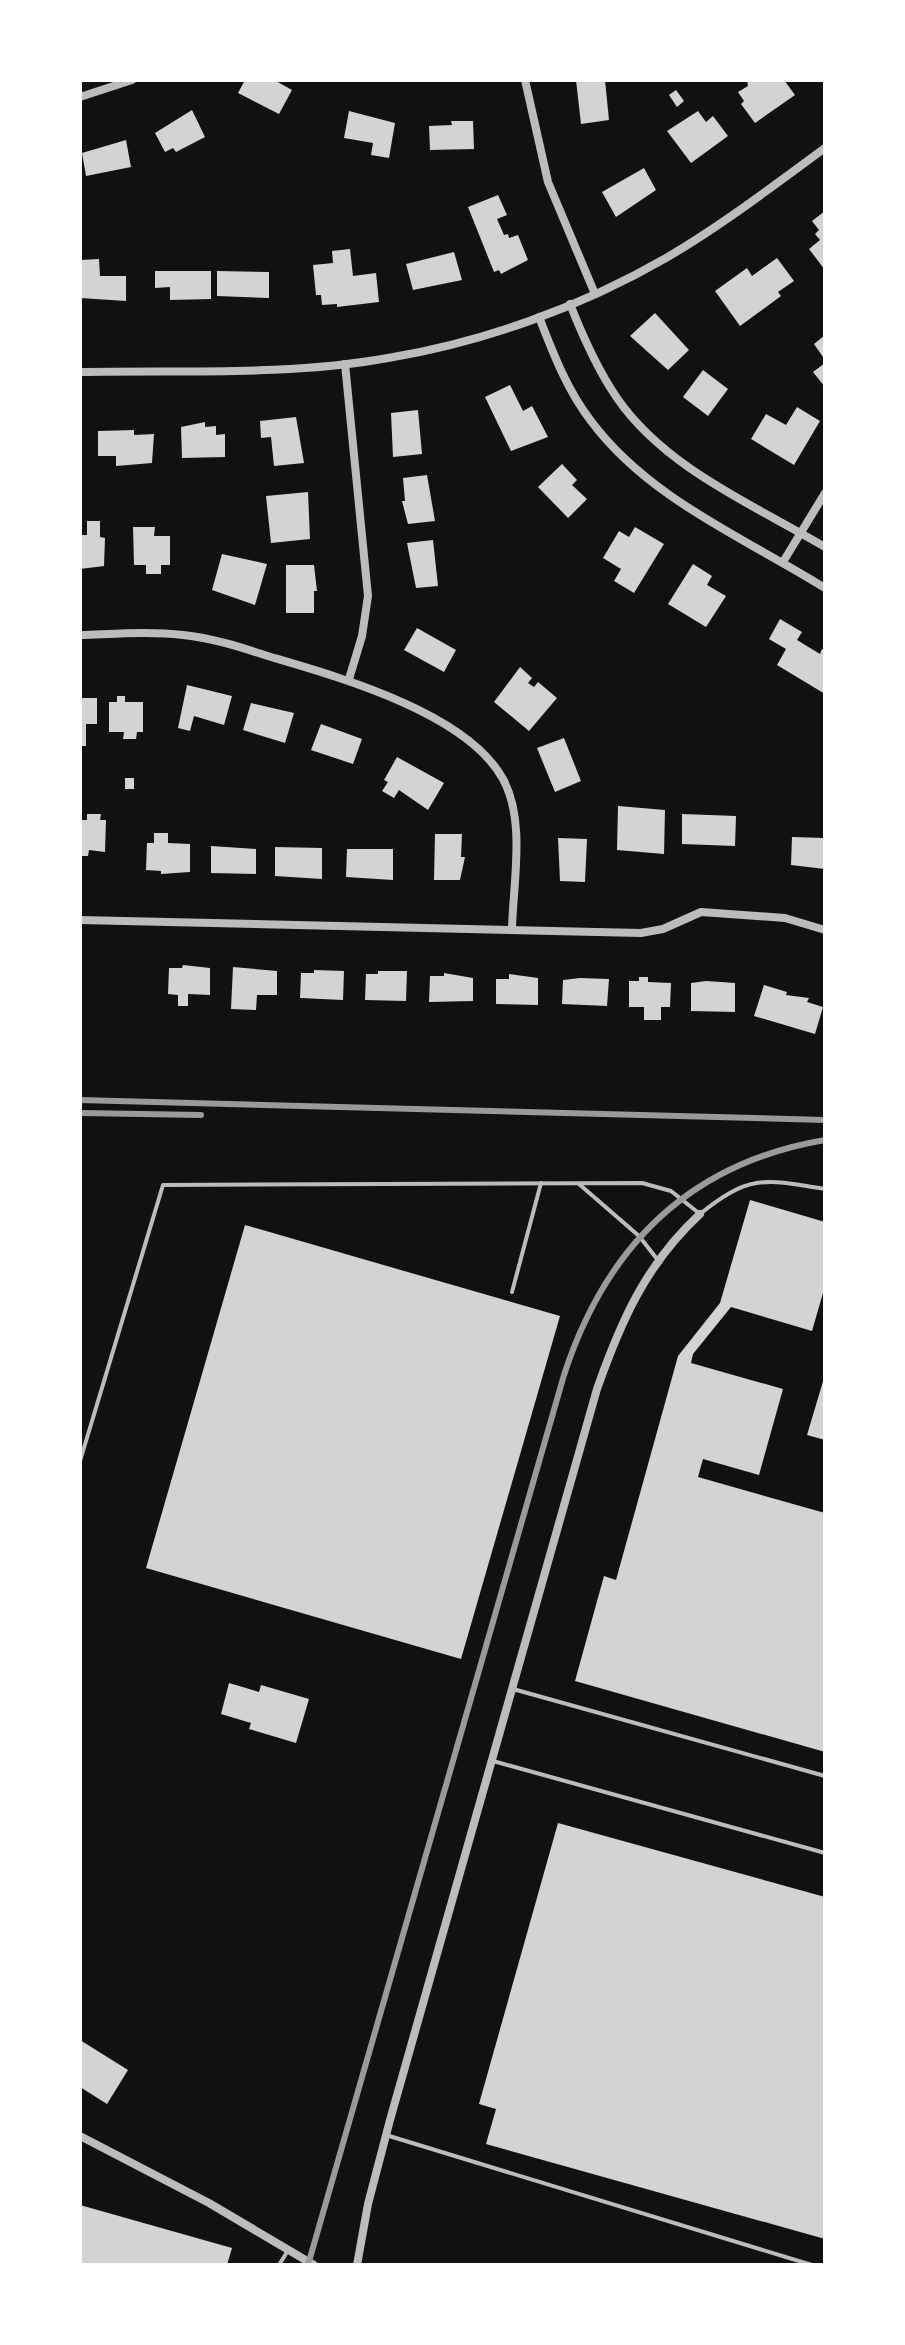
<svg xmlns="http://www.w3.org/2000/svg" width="905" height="2345" font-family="Jost,sans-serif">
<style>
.building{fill:#d3d3d3}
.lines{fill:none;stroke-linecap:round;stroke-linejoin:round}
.service{stroke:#bcbcbc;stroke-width:4}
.minor{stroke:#bcbcbc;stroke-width:8}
.rail{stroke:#9a9a9a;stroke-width:6}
</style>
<rect width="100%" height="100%" fill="#111"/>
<g class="building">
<path d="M245,80H274L292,90L279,114L238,93Z"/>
<path d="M576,80H605L609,120L581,124Z"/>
<path d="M747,80H784L795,95L755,123L741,104L744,101L738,92L748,86Z"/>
<path d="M676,90L684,101L677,107L669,95Z"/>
<path d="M192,110L205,137L176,152L173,148L165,152L155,133Z"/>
<path d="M349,111L395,123L389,158L371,155L373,143L344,138Z"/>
<path d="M698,111L706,122L713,116L728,136L691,163L667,131Z"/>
<path d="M451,121H473L474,149L430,150L429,126L452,125Z"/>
<path d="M126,140L131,167L86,176L82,153Z"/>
<path d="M644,168L656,190L616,217L602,192Z"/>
<path d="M498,195L507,215L497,219L504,235L508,234L509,238L518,235L528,260L501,274L499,270L494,272L468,207Z"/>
<path d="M825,211V270L809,249L820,240L815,234L819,230L812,221Z"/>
<path d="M350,249L353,276L376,273L379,302L337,307V304L322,305L321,295H316L313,265L333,263L332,251Z"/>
<path d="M454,252L462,280L413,290L406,264Z"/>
<path d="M777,258L794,281L778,292L781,296L740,326L715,291L747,268L752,276Z"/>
<path d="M99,259L100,276H126V301L80,298V260Z"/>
<path d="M155,271H211V299L170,300V287L155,288Z"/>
<path d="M217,271L269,272V298L217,296Z"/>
<path d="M655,313L689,350L668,370L630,336Z"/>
<path d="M825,335V360L814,344Z"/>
<path d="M825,363V387L813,372Z"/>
<path d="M703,370L728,389L708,416L683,397Z"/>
<path d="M510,385L523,411L532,406L548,437L511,451L485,397Z"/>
<path d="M797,407L820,421L794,465L751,439L766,414L786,425Z"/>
<path d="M418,410L422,454L393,457L391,413Z"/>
<path d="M296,417L304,463L274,466L271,437L261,438L260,421Z"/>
<path d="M205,422V427L216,426V435L225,434V457L182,458L181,427Z"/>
<path d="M134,430V435L154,434L152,463L116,466V456H98V431Z"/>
<path d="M562,464L577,480L572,485L587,499L568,518L538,487Z"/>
<path d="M427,475L435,521L408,524L402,501H405L403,478Z"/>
<path d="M308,492L310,539L271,543L266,496Z"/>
<path d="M87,521H100V537L105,538L104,566L80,569V535H87Z"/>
<path d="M133,527H155L154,536H170V565H161V574H146V565H134Z"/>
<path d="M635,527L664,544L634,593L614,581L621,569L603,558L619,531L629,537Z"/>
<path d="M433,540L438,586L416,588L407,543Z"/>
<path d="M222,554L267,564L255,605L212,590Z"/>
<path d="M693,564L712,576L707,585L726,596L706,627L668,604Z"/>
<path d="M286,565H314L317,591H314V613H286Z"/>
<path d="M780,619L802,632L797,640L820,654L822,649L825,651V694L777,665L786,649L769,639Z"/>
<path d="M417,628L456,650L444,672L404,650Z"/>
<path d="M520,667L532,678L528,683L534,687L538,682L557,698L529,731L494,702Z"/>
<path d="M187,685L232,696L224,725L194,716L190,731L178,728Z"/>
<path d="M117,696H125V702H143V732H137L136,739H123L124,732H109V702H117Z"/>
<path d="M80,698H97V724H86V746H80Z"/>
<path d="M251,703L294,713L285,743L243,730Z"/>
<path d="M321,724L362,739L353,764L311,750Z"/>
<path d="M564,738L581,781L555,792L537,748Z"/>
<path d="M397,757L444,783L428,810L399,790L394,798L382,791L388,782L384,780Z"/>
<rect x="125" y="778" width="9" height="11"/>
<path d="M618,806L665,810L664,854L617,850Z"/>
<path d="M87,814H101L100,820H106L105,852L89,850L88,856H80V820H87Z"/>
<path d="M682,814L736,816L735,846L682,844Z"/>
<path d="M154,833H168V843L190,844V872L161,874V871L146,870L147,843H154Z"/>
<path d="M435,834H462L461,857H465L460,880H434Z"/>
<path d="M792,837L825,838V869L791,865Z"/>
<path d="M558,838L587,839L585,882L560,881Z"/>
<path d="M211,846L256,849V874L211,873Z"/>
<path d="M275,847L322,848V879L275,876Z"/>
<path d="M347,849H393V880L346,877Z"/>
<path d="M183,965L210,968V995L188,994V1006H178V995L168,994L169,968H182Z"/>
<path d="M233,967L277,971V995H257L256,1010L231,1009Z"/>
<path d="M314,970L344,971L343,1000L300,998L301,973H314Z"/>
<path d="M378,971H407L406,1001L365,1000L366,974H378Z"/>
<path d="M444,973L473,978V1001L429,1002L430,976H444Z"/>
<path d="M509,974L538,978V1005L496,1004V979H509Z"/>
<path d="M639,977H648V982L671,983L670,1007H661V1020H644V1007H629V981H639Z"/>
<path d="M580,978L609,979L607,1006L562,1004L563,980Z"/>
<path d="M706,981L735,983V1012L691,1011V983Z"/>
<path d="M764,985L787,992L786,995L809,998L807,1002L823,1007L815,1034L754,1016Z"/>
<path d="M750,1200L825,1222V1286L812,1331L731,1307L693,1354L691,1363L783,1389L759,1475L703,1459L698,1477L825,1513V1752L575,1681L604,1576L616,1580L678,1356L720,1303Z"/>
<path d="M245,1225L560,1316L461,1659L146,1568Z"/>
<path d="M824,1378H825V1440L807,1435Z"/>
<path d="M229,1683L259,1692L261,1685L309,1699L296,1743L249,1729L251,1723L221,1714Z"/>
<path d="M558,1823L825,1897V2239L486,2144L496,2109L479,2104Z"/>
<path d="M80,2040L128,2070L107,2104L80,2087Z"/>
<path d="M80,2205L232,2248L227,2265H80Z"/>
</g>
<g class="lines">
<g class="service">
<path d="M579,1184L639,1236L657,1259"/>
<path d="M512,1292L541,1183"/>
<path d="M80,1461L163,1185L642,1183L671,1191L700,1214C749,1174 766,1179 825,1189"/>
<path d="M513,1689L825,1776"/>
<path d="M493,1761L825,1853"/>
<path d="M386,2135L812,2265"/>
<path d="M279,2265L287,2252"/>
</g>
<g class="minor">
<path d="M525,80L548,182L595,294"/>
<path d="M80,97L132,80"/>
<path d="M570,304C583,337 597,369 617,398C665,468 754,505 825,547"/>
<path d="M539,317C553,353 567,390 591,421C649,499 745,538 825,588"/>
<path d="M345,364L368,596L362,636L349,679"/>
<path d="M80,372C182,370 288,376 388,358C484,342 581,307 666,258C721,226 773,186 825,148"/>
<path d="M783,562L825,493"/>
<path d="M80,635C114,634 149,631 183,635C213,638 243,648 271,657C339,677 467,713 503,779C526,821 513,883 512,929"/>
<path d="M80,920L641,933L663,929L701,912L785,918L825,930"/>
<path d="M80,2136L209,2203L314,2265"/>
<path d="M357,2265L368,2204L390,2120L597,1389C621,1321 646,1264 700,1214"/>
</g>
<g class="rail">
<path d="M80,1100L825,1120"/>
<path d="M80,1113L201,1115"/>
<path d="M308,2265L564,1375C606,1246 689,1163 825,1140"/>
</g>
</g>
<rect width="905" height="2345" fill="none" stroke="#ffffff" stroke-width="164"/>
</svg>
